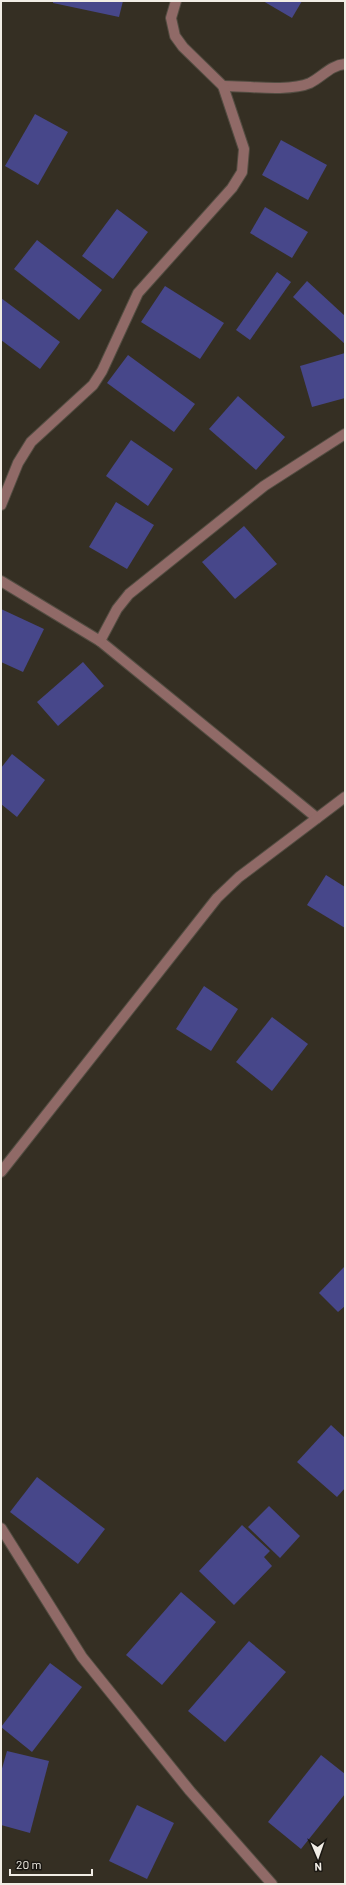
<svg xmlns="http://www.w3.org/2000/svg" width="346" height="1885" font-family="Barlow,sans-serif">
<style>
.building{fill:#47478a}
.lines{fill:none;stroke-linecap:round;stroke-linejoin:round}
.minor-casing{stroke:#534d42;stroke-width:12}
.minor{stroke:#906a67;stroke-width:10}
</style>
<rect width="100%" height="100%" fill="#352f23"/>
<g class="building">
<path d="M53,1H123L119,17L53,3Z"/>
<path d="M263,1H302L292,18Z"/>
<path d="M35,114L68,132L38,185L5,166Z"/>
<path d="M281,140L327,165L308,200L262,175Z"/>
<path d="M265,207L308,232L292,258L250,233Z"/>
<path d="M117,209L148,232L113,279L82,256Z"/>
<path d="M37,240L102,290L79,320L14,269Z"/>
<path d="M277,272L291,282L250,340L236,330Z"/>
<path d="M307,281L345,316V344L293,297Z"/>
<path d="M165,286L224,323L200,359L141,322Z"/>
<path d="M1,298L60,342L40,369L1,340Z"/>
<path d="M345,353V398L312,407L300,366Z"/>
<path d="M128,355L195,404L174,432L107,383Z"/>
<path d="M238,396L285,437L256,470L209,429Z"/>
<path d="M131,440L173,469L148,506L106,476Z"/>
<path d="M116,502L154,525L127,569L89,547Z"/>
<path d="M244,526L277,564L235,599L202,562Z"/>
<path d="M1,609L44,629L23,672L1,662Z"/>
<path d="M83,662L104,686L58,726L37,702Z"/>
<path d="M12,754L45,780L17,817L1,804V768Z"/>
<path d="M326,875L345,887V928L307,905Z"/>
<path d="M204,986L238,1009L211,1051L176,1029Z"/>
<path d="M272,1017L308,1044L272,1091L236,1062Z"/>
<path d="M345,1266V1306L338,1312L319,1293Z"/>
<path d="M331,1425L345,1438V1488L337,1497L297,1462Z"/>
<path d="M37,1477L105,1529L78,1564L10,1512Z"/>
<path d="M269,1506L300,1536L280,1558L248,1527Z"/>
<path d="M242,1525L270,1551L264,1557L272,1566L234,1605L199,1571Z"/>
<path d="M181,1592L216,1622L162,1685L126,1655Z"/>
<path d="M249,1641L286,1672L225,1742L188,1711Z"/>
<path d="M50,1663L82,1687L32,1752L1,1727Z"/>
<path d="M7,1751L49,1761L30,1833L1,1825V1772Z"/>
<path d="M321,1755L345,1774V1794L301,1849L268,1822Z"/>
<path d="M137,1805L174,1823L147,1879L109,1861Z"/>
</g>
<g class="lines">
<defs>
<g id="minor">
<path d="M223,86C245,86 290,92 310,83C322,77 331,65 345,64"/>
<path d="M1,505L18,463L31,442L93,385L102,371L138,293L232,188L242,172L244,149L223,86L183,47L175,36L171,18L176,1"/>
<path d="M1,581L100,641L317,818"/>
<path d="M100,641L117,609L129,594L264,486L345,434"/>
<path d="M1,1172L217,898L239,877L345,797"/>
<path d="M1,1528L82,1657L190,1791L272,1884"/>
</g>
</defs>
<use href="#minor" class="minor-casing"/>
<use href="#minor" class="minor"/>
</g>
<rect width="346" height="1885" fill="none" stroke="#f1ede5" stroke-width="4"/>
<g transform="translate(318 1857) rotate(178)" stroke="#1a1712" stroke-width="3" paint-order="stroke">
<path d="M0-3L7 15L0 10L-7 15Z" fill="#f1ede5"/>
<text y="-6" font-size="11" font-weight="bold" text-anchor="middle" fill="#f1ede5">N</text>
</g>
<path d="M10 1869v6h82v-6" fill="none" stroke="#f1ede5" stroke-width="2"/>
<text x="16" y="1869" font-size="12" fill="#f1ede5" stroke="#1a1712" stroke-width="3" paint-order="stroke">20 m</text>
</svg>
